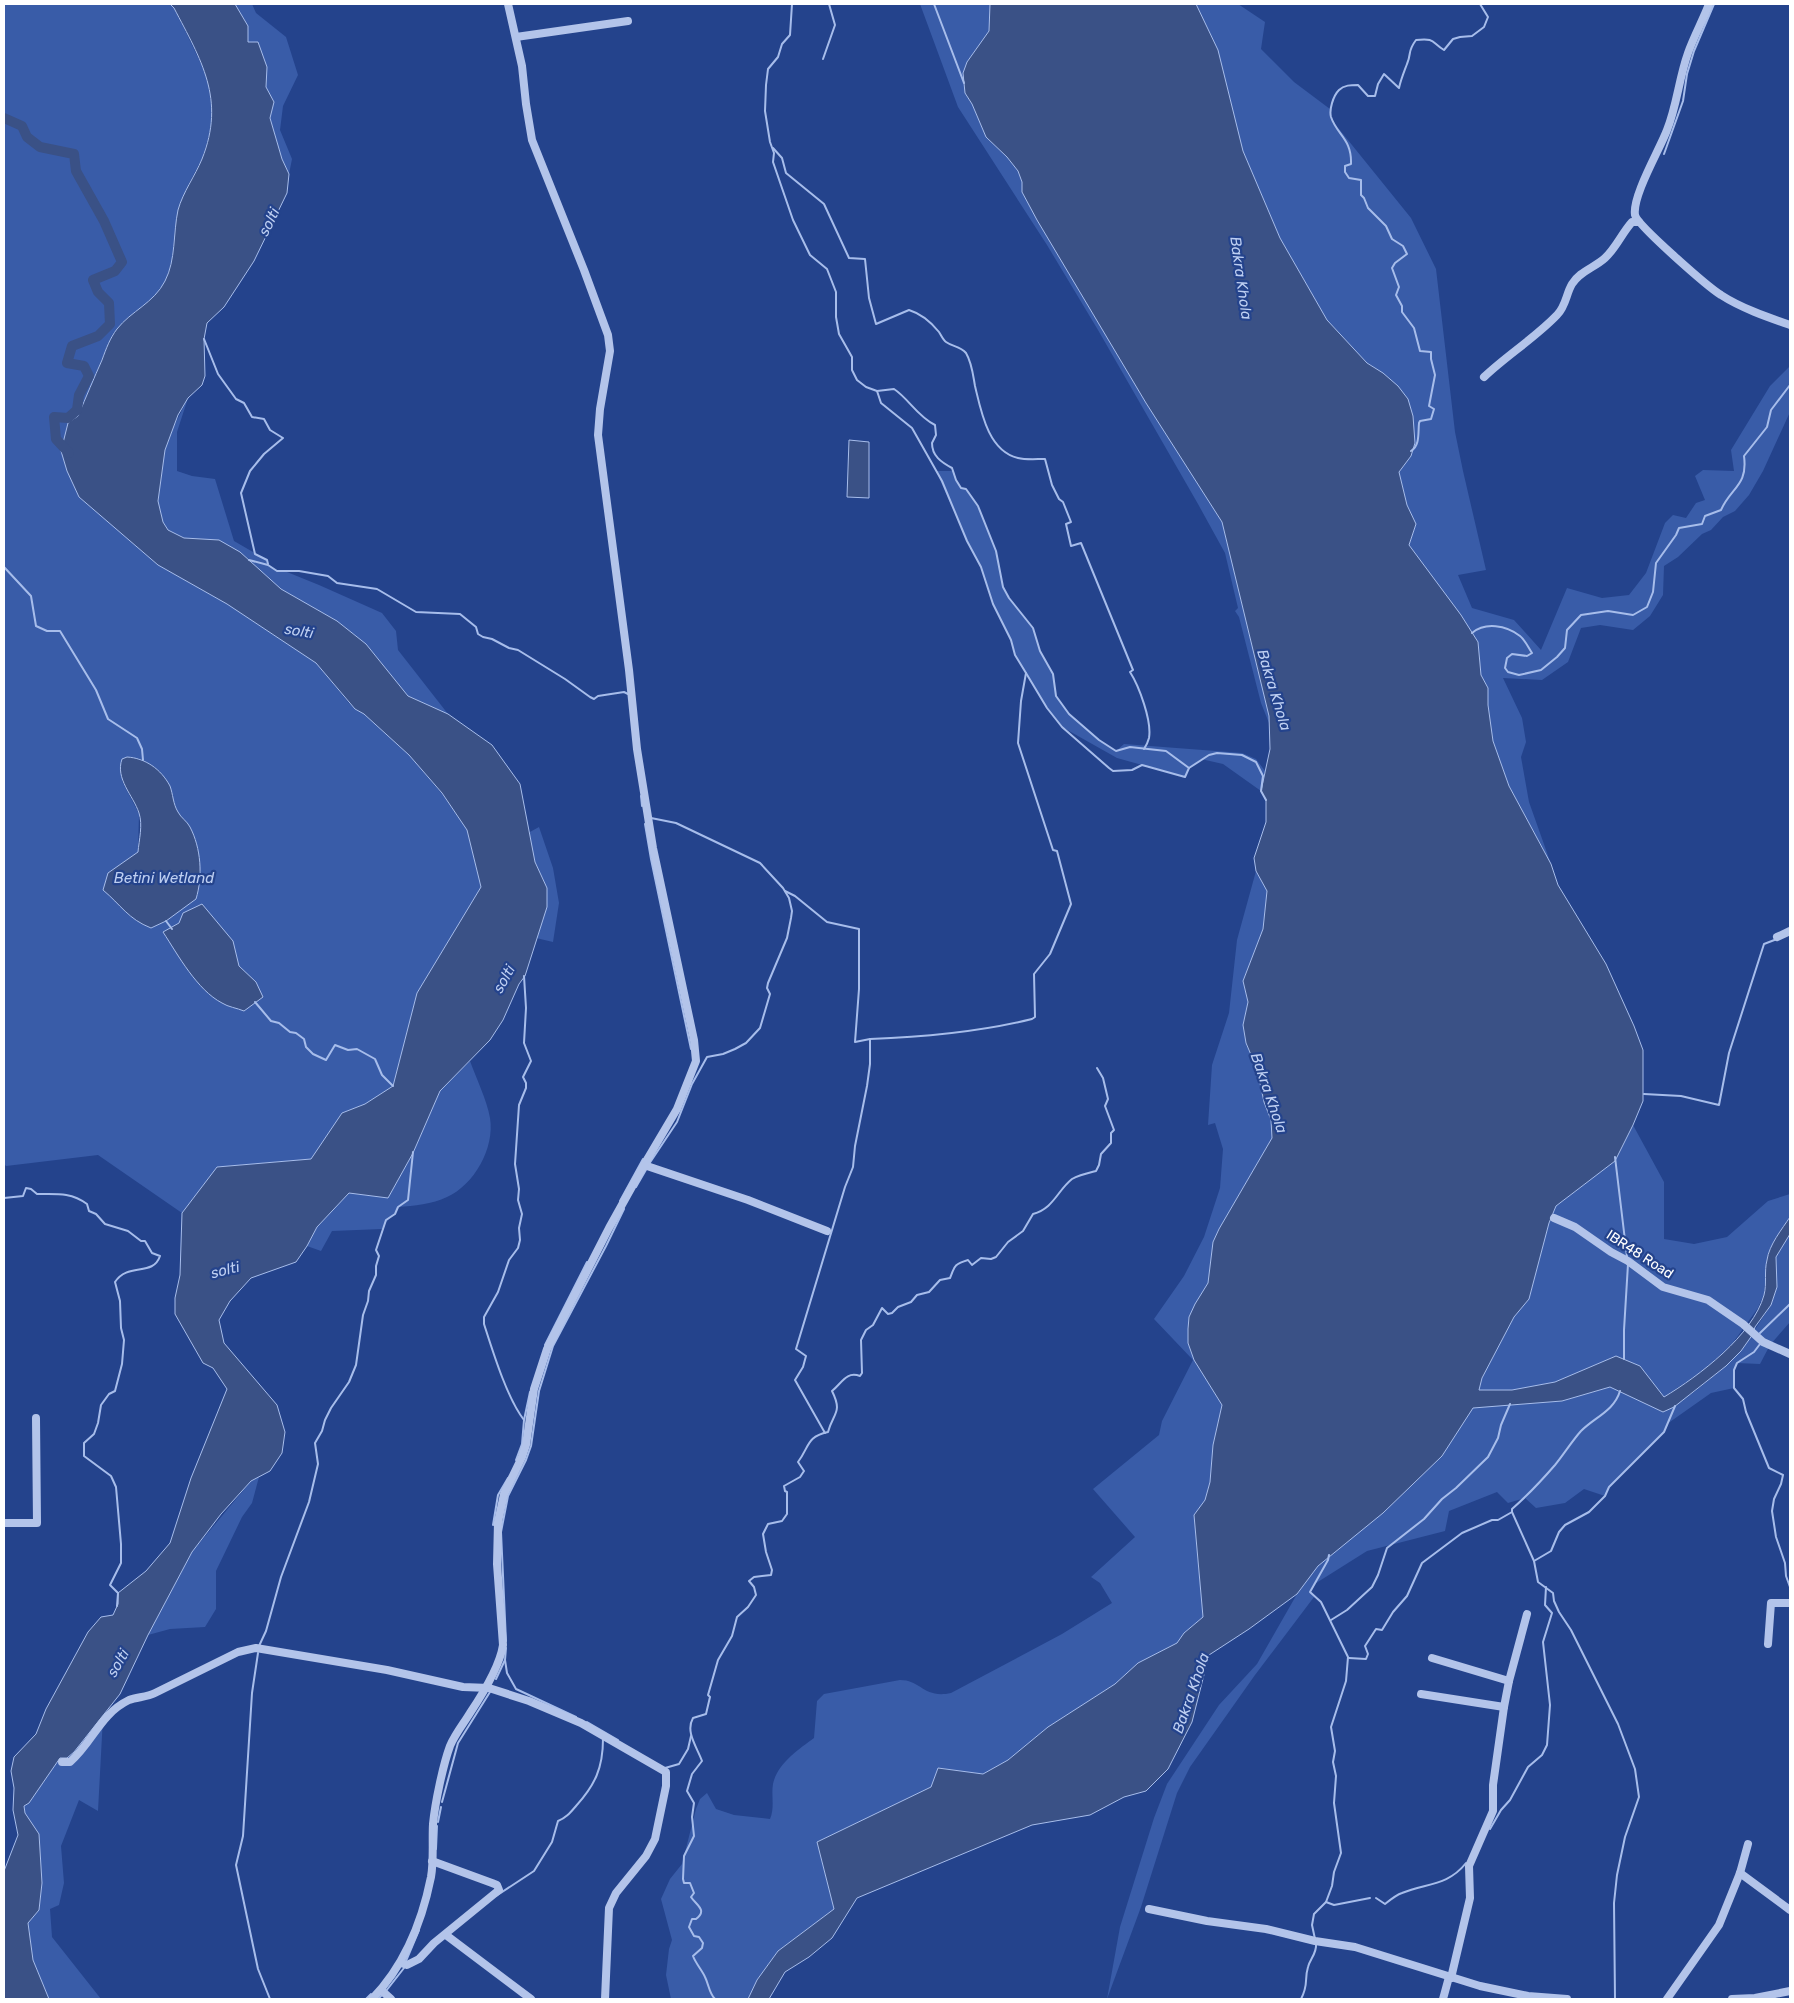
<svg xmlns="http://www.w3.org/2000/svg" width="1794" height="2003" font-family="Rubik,sans-serif">
<style>
.green{fill:#395ca8;fill-rule:evenodd}
.water{fill:#3a5186;stroke:#a7bdeb}
.lines{fill:none;stroke-linecap:round;stroke-linejoin:round}
.stream{stroke:#a7bdeb;stroke-width:2}
.river{stroke:#3a5186;stroke-width:10}
.minor{stroke:#b3c4ea;stroke-width:8}
.labels{text-anchor:middle;stroke-width:4.5;stroke-linejoin:round;paint-order:stroke}
.street-label{font-size:14px;fill:#fff;stroke:#24438c}
.water-label{font-size:15px;font-style:italic;fill:#becff2;stroke:#24438c}
</style>
<rect width="100%" height="100%" fill="#24438c"/>
<g class="green">
<path d="M4,4H170L174,8L208,78L212,112L210,132L202,159L189,183L175,227L172,259L166,281L155,296L125,320L112,335L78,416L68,423L61,451L67,471L79,497L158,565L227,604L316,663L348,702L355,709L364,714L409,755L442,794L467,830L481,887L417,993L393,1086L365,1104L342,1113L311,1159L217,1167L182,1213L98,1155L6,1166L4,1164ZM138,758C151,763 166,775 171,789C173,797 174,805 177,812C180,818 186,821 190,827C201,848 203,876 196,899L133,918C112,905 119,886 120,865L138,852L139,814L122,781Z"/>
<path d="M235,4H252L256,13L286,37L298,75L283,106L280,130L292,159L289,174L282,159L270,118L274,102L266,87L267,67L248,42V26Z"/>
<path d="M920,4H990L989,31L967,62L965,93L972,104L986,137L1007,157L1018,171L1022,182V192L1146,403L1222,522L1269,716V723L1261,703L1239,617L1235,611L1238,608L1225,553L1198,504L1098,330L1047,245L958,107Z"/>
<path d="M1196,4H1238L1265,22L1261,49L1294,82L1330,109V116L1335,124L1411,218L1436,269L1455,432L1463,471L1486,570L1458,575L1472,608L1514,620L1541,650L1567,588L1602,598L1629,595L1646,573L1665,523L1673,515L1686,518L1696,503L1705,500L1695,476L1703,470L1734,471L1731,450L1770,386L1790,366V412L1763,471L1749,495L1735,511L1723,517L1711,530L1702,534L1678,557L1664,566L1663,595L1650,616L1633,630L1600,625L1581,628L1568,662L1542,680L1503,678L1522,718L1526,742L1521,757L1529,802L1551,864L1509,786L1493,741L1488,705V688L1481,675L1478,642L1409,545L1416,524L1407,505L1399,472L1411,456L1383,373L1367,363L1327,320L1280,238L1243,151Z"/>
<path d="M188,398L177,432V471L192,476L215,479L234,541L267,560L268,565L277,571L287,572L319,585L382,613L396,631L398,650L448,714L408,696L366,644L337,621L281,589L240,552L193,538H184L168,530L163,522L158,502L165,450L171,432Z"/>
<path d="M936,471H954L956,480L961,488L966,489L978,506L996,551L1003,587L1009,598L1033,628L1040,651L1053,674L1056,696L1069,714L1099,740L1116,751L1124,744L1242,753L1256,759L1265,771L1261,791L1223,764L1201,759L1189,768L1185,777L1117,758L1062,727L1047,708L1015,655L1011,640L993,604L981,567L967,541Z"/>
<path d="M539,827L553,868L559,903L553,942L536,938L544,917L547,888L535,862L528,833Z"/>
<path d="M1256,871L1267,891L1263,929L1243,981L1248,1002L1243,1025L1246,1044L1257,1069L1264,1102L1271,1120L1272,1138L1219,1229L1213,1243L1208,1283L1189,1317L1188,1329V1343L1194,1360L1222,1405L1213,1445L1210,1482L1205,1500L1194,1515L1203,1617L1184,1633L1177,1643L1138,1663L1115,1684L1048,1727L1008,1760L983,1774L938,1768L931,1787L817,1842L834,1909L778,1951L757,1980L748,1999H671L666,1975L669,1949L672,1940L661,1899L670,1879L682,1864L696,1809L700,1799L707,1793L716,1809L734,1815L770,1819C775,1807 771,1796 773,1784C777,1764 799,1749 814,1738L817,1701L824,1694L900,1680C921,1680 924,1699 951,1693L1062,1634L1112,1603L1100,1583L1091,1577L1135,1537L1093,1489L1159,1435L1162,1421L1193,1360L1154,1319L1184,1276L1204,1237L1220,1188L1223,1149L1215,1123L1208,1125L1212,1065L1229,1013L1237,940Z"/>
<path d="M470,1061C476,1078 487,1100 490,1118C495,1148 474,1185 447,1197C432,1204 414,1206 398,1207C394,1216 386,1220 382,1229L332,1231L321,1251L307,1246L317,1227L349,1193L388,1198L413,1153L440,1091Z"/>
<path d="M1633,1125L1664,1182V1239L1694,1244L1727,1237L1768,1201L1790,1194V1217L1777,1236L1767,1259L1764,1294L1758,1308L1732,1344L1704,1370L1664,1397L1640,1366L1616,1356L1555,1382L1512,1390H1479L1482,1378L1514,1317L1529,1299L1549,1223L1556,1206L1615,1161Z"/>
<path d="M1790,1234V1322L1770,1345L1760,1364L1737,1363L1734,1370V1388L1711,1393L1667,1424L1664,1432L1609,1487L1605,1496L1584,1489L1565,1503L1536,1508L1525,1498L1508,1503L1497,1492L1449,1511L1445,1531L1367,1551L1313,1585L1310,1592L1314,1597L1255,1675L1190,1767L1177,1793L1141,1907L1107,1999L1120,1927L1154,1818L1167,1784L1219,1705L1257,1664L1297,1594L1318,1566L1442,1456L1472,1407L1562,1401L1611,1387L1663,1412L1694,1392L1726,1366L1741,1351L1771,1305L1777,1287L1776,1257Z"/>
<path d="M259,1477L252,1503L242,1517L216,1571V1609L205,1627L170,1629L148,1635L192,1552L251,1481Z"/>
<path d="M103,1717L98,1811L79,1800L61,1846L64,1883L59,1905L50,1909L52,1937L101,1999H49L33,1960L28,1923L39,1910L42,1883L39,1834L25,1813L24,1806L29,1803L60,1758Z"/>
</g>
<g class="water">
<path d="M170,4H235L248,26V42H258L267,67L266,87L274,102L270,118L282,159L289,174L287,193L254,261L224,307L207,323L204,339L205,376L202,385L188,398L178,415L165,450L158,501L163,522L168,530L184,538L219,540L240,552L281,589L337,621L366,644L408,696L448,714L492,745L520,784L535,862L547,888V907L525,976L519,984L503,1020L490,1040L440,1091L413,1153L388,1198L349,1193L317,1227L307,1246L296,1262L251,1278L230,1301L219,1320L224,1343L277,1405L285,1432L282,1453L270,1471L251,1481L221,1514L192,1552L148,1635L120,1694L74,1752L67,1758H60L29,1803L24,1806L25,1813L39,1834L42,1883L39,1910L28,1923L33,1960L49,1999H4V1871L18,1835L13,1810L14,1788L11,1771L14,1757L36,1734L46,1709L88,1632L101,1617L113,1615L118,1604V1593L146,1571L170,1543L191,1478L227,1389L213,1368L203,1363L175,1314V1298L180,1275L182,1213L217,1167L311,1159L342,1113L365,1104L393,1086L417,993L481,887L467,830L442,793L409,755L364,714L355,709L316,663L227,604L158,565L79,497L67,471L61,451L68,423L78,416C86,397 94,378 102,360C106,349 110,338 117,329C131,311 154,303 165,281C176,260 173,233 178,210C183,192 195,176 202,159C226,99 201,60 174,8Z"/>
<path d="M990,4H1196L1218,50L1243,151L1280,238L1327,320L1367,363L1383,373L1398,386L1408,399L1413,416L1415,443L1411,456L1399,472L1407,505L1416,524L1409,545L1461,615L1478,642L1481,675L1488,688V705L1493,741L1509,786L1551,864L1558,885L1606,964L1634,1026L1643,1050V1101L1633,1125L1615,1161L1556,1206L1549,1223L1529,1299L1514,1317L1482,1378L1479,1390H1512L1555,1382L1616,1356L1640,1366L1664,1397C1699,1376 1753,1335 1764,1295C1767,1284 1764,1271 1767,1260C1769,1245 1782,1229 1790,1217V1234L1776,1257L1777,1287L1771,1305L1755,1327L1753,1334L1741,1351L1726,1366L1674,1407L1663,1412L1610,1387L1562,1401L1473,1408L1442,1456L1383,1513L1318,1566L1297,1594L1249,1629L1209,1655L1192,1722L1168,1769L1146,1791L1124,1797L1090,1815L1032,1825L857,1898L832,1938L809,1957L785,1972L769,1999H748L757,1980L778,1951L834,1909L817,1842L931,1787L938,1768L983,1774L1008,1760L1048,1727L1115,1684L1138,1663L1177,1643L1184,1633L1203,1617L1194,1515L1205,1500L1210,1482L1213,1445L1222,1405L1194,1360L1188,1343V1329L1189,1317L1195,1304L1208,1283L1213,1242L1219,1229L1272,1138L1271,1120L1264,1102L1257,1069L1246,1043L1243,1025L1248,1002L1243,981L1263,929L1267,891L1256,871L1254,858L1266,822V800L1261,791L1270,749L1269,716L1222,522L1146,403L1037,220L1022,192V182L1018,171L1007,157L986,137L972,104L965,93L963,73L967,62L989,31Z"/>
<path d="M849,440L869,442V498L847,497Z"/>
<path d="M127,757C145,758 161,769 170,786C173,794 173,804 178,812C181,818 187,821 190,827C201,848 203,876 196,899L166,921L151,928C128,919 121,905 103,890L108,873L138,852C139,840 143,825 139,813C133,795 115,779 122,759Z"/>
<path d="M202,904L233,941L239,966L256,982L263,997L244,1011C237,1008 228,1007 222,1003C197,990 178,955 163,932L179,923L183,913Z"/>
</g>
<g class="lines">
<g class="stream">
<path d="M792,4L790,35L782,44L778,57L768,69L766,85L765,111L770,142L774,153L773,162L793,220L810,255L827,269L836,292V317L839,334L852,357V370L857,380L866,387L877,391L894,389C909,399 917,416 935,425L936,435L932,443C932,456 941,462 952,468L956,480L961,488L966,489L978,506L996,551L1003,587L1009,598L1033,628L1040,651L1053,674L1056,696L1069,714L1099,740L1116,751L1130,747L1166,751L1189,768L1209,755L1217,753L1242,755L1256,762L1263,776L1261,791L1266,800"/>
<path d="M934,4L964,83"/>
<path d="M823,59L835,25L829,4"/>
<path d="M773,148L782,158L786,173L824,204L849,258L865,259L869,298L876,324L909,310C922,314 931,322 939,332C941,335 943,340 946,342C953,347 960,346 966,353C972,363 973,375 975,386C981,411 988,451 1018,458C1026,460 1036,459 1045,459L1052,485L1059,499L1063,502L1071,522L1066,524L1071,546L1081,543L1133,670L1130,672C1139,686 1152,721 1149,738C1148,742 1146,746 1144,749"/>
<path d="M1664,154L1683,101L1687,74L1694,51L1714,4"/>
<path d="M204,339L218,374L236,399L244,403L252,417L264,419L270,430L283,438L264,454L250,471L241,493L255,554L267,560L268,564"/>
<path d="M1411,451C1420,446 1418,433 1419,423L1420,421L1431,419L1434,409L1429,406L1435,375L1431,359V352L1420,351L1414,328L1402,312V306L1396,295L1399,287L1392,268L1395,263L1407,254L1403,246L1392,239L1386,226L1368,208L1364,198L1361,195V180L1349,178L1345,172V166L1351,164C1352,139 1337,135 1331,117C1329,110 1333,96 1339,90C1344,85 1351,85 1358,85L1368,96H1375L1378,84L1384,74L1399,88C1401,79 1404,72 1407,64C1412,52 1407,52 1416,40C1436,38 1431,42 1444,50L1453,39L1460,37L1472,36L1484,27L1488,17L1480,4"/>
<path d="M249,560L268,565L277,571H299L328,576L337,583L377,589L416,612L460,614L476,627L478,634L483,637L492,639L509,648L518,650L565,679L590,697L594,699L598,696L624,692L628,694"/>
<path d="M4,567L31,596L36,626L47,631H60L96,690L108,719L137,738L142,749L143,760"/>
<path d="M1472,633C1485,622 1506,625 1520,636C1525,640 1528,647 1532,653L1527,656L1512,654L1507,658L1505,668L1508,672L1519,675L1541,670L1557,657L1565,648L1567,630L1581,615L1608,611L1633,615L1647,607L1653,592L1656,563L1676,535L1679,528L1702,524L1705,516L1721,510C1731,487 1748,486 1744,456L1767,427L1771,410L1790,385"/>
<path d="M1026,673L1047,708L1062,727L1109,768L1113,771L1132,770L1142,765L1185,777L1189,768"/>
<path d="M641,796L642,806"/>
<path d="M645,824L651,859L691,1049"/>
<path d="M785,891L795,896L827,922L859,929V989L855,1042L870,1039V1064L867,1086L855,1146L853,1167L845,1187L796,1349L806,1356L803,1367L795,1380L825,1433"/>
<path d="M166,921L172,929"/>
<path d="M255,1002L271,1021L279,1023L290,1032L296,1033L304,1039L306,1047L313,1054L326,1060L335,1045L348,1050L357,1049L375,1059L382,1075L393,1086"/>
<path d="M870,1039C925,1037 979,1032 1032,1019L1035,1017L1034,974L1050,954L1071,904L1057,851L1053,850L1018,743L1021,701L1026,673L1015,655L1011,640L993,604L981,567L967,541L942,481L912,428L881,403L877,391"/>
<path d="M1644,1094L1681,1096L1719,1105L1729,1053L1764,944L1777,939"/>
<path d="M1615,1157L1627,1257"/>
<path d="M649,1164L677,1122L692,1084L707,1057L723,1054L735,1049L746,1043L760,1028L770,994L767,988L768,983L787,938L791,918L792,911L789,898L783,888L760,863L676,823L651,818"/>
<path d="M636,1187L647,1168"/>
<path d="M4,1198L23,1196L26,1188L31,1189L37,1194C56,1194 71,1192 87,1204L89,1211L96,1214L105,1224L128,1231L141,1241H145L152,1253L160,1256C153,1277 128,1262 115,1282L120,1301L121,1328L124,1340L122,1364L115,1391L109,1394L101,1405L98,1423L94,1434L84,1443V1456L111,1476L116,1487L121,1544V1563L110,1585L118,1593L117,1606"/>
<path d="M620,1201L643,1159"/>
<path d="M1760,1333L1790,1304"/>
<path d="M1760,1344L1754,1352L1737,1363L1734,1370V1388L1743,1399L1746,1412L1769,1468L1783,1475L1781,1484L1774,1499L1772,1511L1776,1537L1785,1563L1786,1576L1790,1587"/>
<path d="M545,1345L587,1262"/>
<path d="M1624,1359V1330L1628,1264"/>
<path d="M524,1420L530,1392"/>
<path d="M516,1460L522,1444L524,1420C507,1398 493,1352 484,1324V1317L498,1292L509,1260L518,1248L520,1240L519,1228L522,1214L518,1200L519,1189L515,1164L519,1105L526,1088V1083L523,1077L531,1061L524,1043L526,1008L524,976"/>
<path d="M493,1525L498,1495L508,1478"/>
<path d="M1534,1561L1551,1551L1559,1532L1565,1525L1589,1512L1605,1496L1609,1487L1664,1432L1675,1406"/>
<path d="M1331,1620L1347,1610L1372,1587L1378,1575L1387,1548L1424,1519L1442,1499L1456,1488L1488,1457L1498,1438L1501,1425L1510,1404"/>
<path d="M506,1641L501,1532L508,1496L526,1460L531,1446L539,1391L553,1346L606,1246L624,1209"/>
<path d="M259,1646L266,1631L281,1577L309,1502L318,1464L315,1443L322,1431L325,1420L331,1408L349,1382L356,1365L363,1315L368,1301L369,1291L376,1275V1266L379,1256L376,1250L386,1220L395,1214L398,1207L408,1200L413,1152"/>
<path d="M258,1653L252,1693L243,1836L236,1865L258,1969L270,1999"/>
<path d="M1349,1658L1366,1659L1368,1654L1365,1646L1376,1629L1382,1630L1393,1612L1407,1596L1422,1563L1462,1533L1492,1520H1498L1512,1512"/>
<path d="M505,1660L507,1673L516,1689L576,1717"/>
<path d="M496,1679L505,1660L506,1648"/>
<path d="M587,1722L618,1740"/>
<path d="M665,1768L679,1764L688,1749L691,1736"/>
<path d="M442,1802L458,1743L490,1692"/>
<path d="M438,1822L441,1807"/>
<path d="M1490,1829L1501,1810L1510,1800L1528,1767L1542,1755L1547,1745L1550,1705L1543,1642L1552,1613L1545,1605L1546,1587"/>
<path d="M436,1849L437,1826"/>
<path d="M496,1896L534,1871L552,1842L558,1821C566,1818 570,1813 576,1806C595,1785 603,1768 603,1739"/>
<path d="M1376,1898L1385,1904C1390,1900 1396,1895 1402,1893C1426,1883 1448,1886 1466,1863"/>
<path d="M1326,1902L1334,1905L1370,1898"/>
<path d="M1315,1939L1312,1925L1314,1914L1326,1902L1332,1886L1334,1872L1341,1853L1334,1803L1336,1776L1333,1762L1335,1751L1331,1727L1346,1681L1348,1657L1321,1602L1310,1592L1328,1560L1329,1555"/>
<path d="M406,1961L419,1930"/>
<path d="M386,1991L404,1968"/>
<path d="M366,1999L371,1994"/>
<path d="M378,1999L382,1995"/>
<path d="M715,1999C709,1993 709,1985 705,1977C702,1970 696,1964 693,1956L702,1948L703,1943L699,1937L694,1936L689,1927L692,1919H696C708,1910 696,1905 691,1897L694,1893L690,1883H684L683,1879L684,1856L694,1836L692,1817L694,1803L687,1791L692,1774L702,1761C697,1747 685,1732 693,1718L706,1714L710,1697L708,1695L718,1660L732,1636L737,1617L748,1607L756,1595L754,1587L749,1581L754,1577L771,1575L772,1570L766,1552L763,1534L768,1524L782,1521L787,1514V1492L785,1491L784,1486L800,1477L804,1471L798,1462C810,1446 806,1437 828,1432C833,1413 843,1413 832,1391C842,1383 846,1371 860,1376L862,1373L861,1340L866,1330L873,1325L882,1308L888,1314L892,1313L898,1307L911,1302L917,1295L929,1292L940,1280L950,1278C955,1267 952,1265 968,1260L972,1265L981,1258L991,1259L996,1257L1008,1242L1023,1231L1033,1214C1054,1208 1057,1191 1072,1179C1079,1175 1088,1173 1096,1171L1099,1165L1101,1154L1111,1143V1133L1114,1130L1105,1106L1108,1099L1103,1078L1097,1068"/>
<path d="M1301,1999C1309,1984 1304,1980 1308,1967C1310,1959 1317,1953 1316,1944"/>
<path d="M1615,1999L1614,1903L1617,1875L1625,1837L1639,1797L1635,1769L1618,1724L1571,1630L1559,1612L1554,1601L1553,1593L1538,1582L1534,1561L1512,1512V1509C1528,1495 1542,1480 1555,1465C1564,1454 1572,1441 1581,1431C1595,1417 1614,1411 1620,1391"/>
</g>
<path class="river" d="M4,118L22,126L27,137L40,147L74,154L76,171L104,221L122,262L115,271L93,280L98,292L109,303L110,324L98,336L72,346L67,363L84,366L89,376L79,395L77,410L68,418L54,417L56,439L69,453"/>
<g class="minor">
<path d="M1709,4C1703,20 1694,36 1688,53C1679,78 1677,105 1667,130C1660,149 1632,196 1635,215C1637,225 1708,287 1721,295C1741,308 1767,317 1790,325"/>
<path d="M516,37L628,21"/>
<path d="M1484,377C1507,355 1535,338 1557,315C1566,306 1566,294 1572,284C1580,271 1594,268 1605,258C1616,248 1622,233 1632,222H1639"/>
<path d="M1777,937L1790,931"/>
<path d="M644,1165L748,1200L827,1231"/>
<path d="M1554,1218L1575,1227L1611,1252L1628,1261L1663,1287L1708,1300L1743,1324L1763,1342L1790,1354"/>
<path d="M4,1523H37L36,1418"/>
<path d="M1768,1644L1771,1603H1790"/>
<path d="M1432,1658L1509,1681"/>
<path d="M1421,1694L1504,1707"/>
<path d="M62,1762H70C93,1742 100,1714 129,1700C137,1697 147,1697 155,1693L238,1652L256,1648L387,1670L463,1687L489,1688L529,1701L581,1723L666,1772V1786L655,1839L646,1856L616,1893L609,1908L605,1999"/>
<path d="M1740,1873L1790,1910"/>
<path d="M1149,1909L1207,1921L1266,1929L1315,1941L1355,1947L1480,1986L1528,1996L1567,1999"/>
<path d="M446,1935L531,1999"/>
<path d="M401,1963L407,1965L419,1959L434,1943L499,1890L497,1885L492,1883L432,1861"/>
<path d="M1451,1978L1470,1898L1469,1866L1493,1811V1785L1504,1707L1509,1681L1527,1614"/>
<path d="M381,1990L391,1999"/>
<path d="M372,1999C404,1966 422,1922 431,1877C434,1860 432,1841 433,1824C435,1803 443,1765 450,1746C455,1734 464,1723 470,1713C482,1695 500,1665 503,1645L497,1564L498,1522L504,1494L522,1457L526,1445L534,1389L547,1349L609,1228L648,1158L677,1109L696,1061L694,1040L653,848L637,749L629,670L598,435L600,409L610,351L608,335L584,270L532,140L526,104L522,66L508,4"/>
<path d="M1443,1999L1449,1977"/>
<path d="M1667,1999L1719,1925L1740,1873L1748,1844"/>
<path d="M1732,1999L1755,1998L1790,1991"/>
</g>
</g>
<g class="labels">
<g class="street-label">
<text transform="translate(1640 1254) rotate(33)" y="5">IBR48 Road</text>
</g>
<g class="water-label">
<text transform="translate(269 222) rotate(-64)" y="5">solti</text>
<text transform="translate(1241 278) rotate(82)" y="5">Bakra Khola</text>
<text transform="translate(299 631) rotate(10)" y="5">solti</text>
<text transform="translate(1274 690) rotate(73)" y="5">Bakra Khola</text>
<text x="164" y="883">Betini Wetland</text>
<text transform="translate(504 979) rotate(-61)" y="5">solti</text>
<text transform="translate(1269 1093) rotate(71)" y="5">Bakra Khola</text>
<text transform="translate(225 1270) rotate(-14)" y="5">solti</text>
<text transform="translate(118 1663) rotate(-60)" y="5">solti</text>
<text transform="translate(1191 1693) rotate(-71)" y="5">Bakra Khola</text>
</g>
</g>
<rect width="1794" height="2003" fill="none" stroke="#ffffff" stroke-width="10"/>
</svg>
